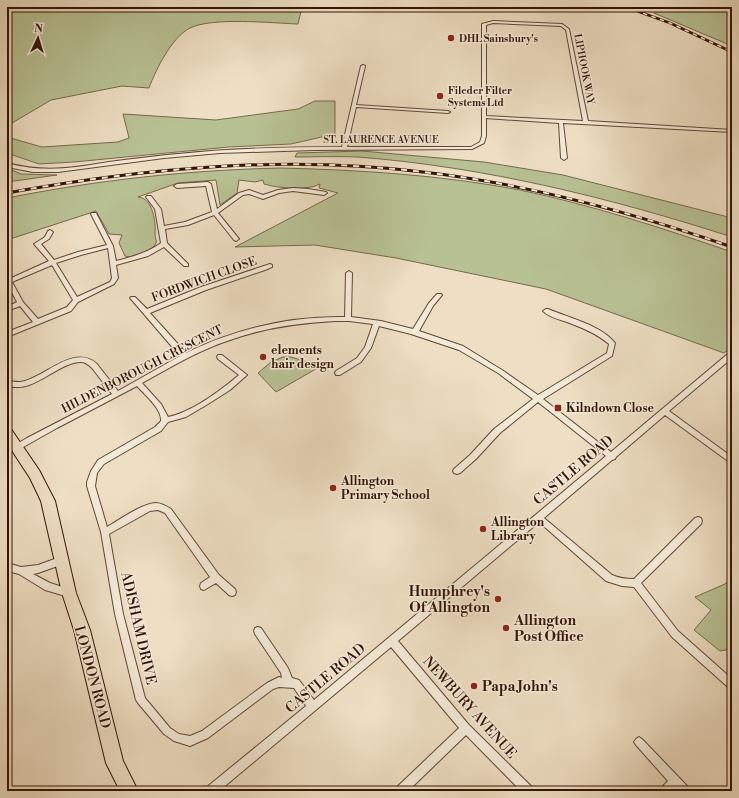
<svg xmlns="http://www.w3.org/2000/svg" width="739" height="798" font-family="'Libre Bodoni',serif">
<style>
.green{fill:#b8c194;stroke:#766a4c}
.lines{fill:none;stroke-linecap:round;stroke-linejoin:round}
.minor-casing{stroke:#624633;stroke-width:2}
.primary-casing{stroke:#341303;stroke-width:2}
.minor{fill:#f4ead8;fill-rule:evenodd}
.primary{fill:#eedec3;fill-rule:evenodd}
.rail-far1-casing{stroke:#341303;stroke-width:2.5}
.rail-casing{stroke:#341303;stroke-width:3}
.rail-far1{stroke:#f4ead8;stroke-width:1.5;stroke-dasharray:4.5;stroke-linecap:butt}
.rail{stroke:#f4ead8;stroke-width:2;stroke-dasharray:6;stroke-linecap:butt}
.poi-dot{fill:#8f2418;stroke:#f4ead8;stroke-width:1.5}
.labels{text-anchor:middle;stroke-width:3;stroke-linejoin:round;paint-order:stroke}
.far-poi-label{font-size:10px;font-weight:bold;fill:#341303;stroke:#f4ead8;text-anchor:start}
.far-street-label{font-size:10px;fill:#341303;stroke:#f4ead8}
.street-label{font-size:12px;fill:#341303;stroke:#f4ead8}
.poi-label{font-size:12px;font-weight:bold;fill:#341303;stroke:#f4ead8;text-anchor:start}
.near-street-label{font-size:14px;fill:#341303;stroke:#f4ead8}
.near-poi-label{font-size:14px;font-weight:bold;fill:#341303;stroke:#f4ead8;text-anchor:start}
</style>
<rect width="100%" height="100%" fill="#eedec3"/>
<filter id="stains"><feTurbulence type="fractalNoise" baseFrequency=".005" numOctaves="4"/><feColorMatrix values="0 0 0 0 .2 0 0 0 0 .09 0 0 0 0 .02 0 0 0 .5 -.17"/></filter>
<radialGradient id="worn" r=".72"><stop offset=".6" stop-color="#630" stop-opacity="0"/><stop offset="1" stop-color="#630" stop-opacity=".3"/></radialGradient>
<g class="green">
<path d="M7,7H302L298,24C272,23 212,17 190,28C172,37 156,69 149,88L122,86L51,100L7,126Z"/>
<path d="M659,7H732V46L654,13Z"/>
<path d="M315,101H335V134L291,144L229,147L74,162L39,164L7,153V137L42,147L118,142L129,138L123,114L216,120L298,109Z"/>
<path d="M362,151L484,162L563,175L732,218V237C611,198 486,167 358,157C337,156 316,157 295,157L297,153Z"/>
<path d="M7,168L21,174L57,175L7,182Z"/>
<path d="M281,168C361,170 441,175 520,190C592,205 662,228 732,252V347L724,353L546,289L396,258L315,245L235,247L338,193L319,188L320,184C308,191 277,188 264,184L263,180L255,182L239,180L237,193L220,205L216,180L178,183L138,197C153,198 156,222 155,234C155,238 157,240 156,243C153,251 136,255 129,257L125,256L119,243L122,235L109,234L96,211L7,240V198C98,180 189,170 281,168Z"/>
<path d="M283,357H291L321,366L276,392L258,373L271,362Z"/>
<path d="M732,577V645L726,650L720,651L694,630L711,610L695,597L725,584Z"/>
</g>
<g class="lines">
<defs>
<g id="minor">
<path d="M493,21L562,24L569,29L588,121L732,130V132L563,123L567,158L564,160L561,158L559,123L486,118V136L484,143L472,149L314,150L220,153L164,158L58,172H33L7,167V163C44,173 72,168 109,162C132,159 155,156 178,154C233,148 288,147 342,147L361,66L363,65L365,66L356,105L448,111L450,112L448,113L356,107L347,147H471L480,142L482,136V24ZM493,23L561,26L566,30L583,121L486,116V25Z"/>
<path d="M208,182L211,184L217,209L239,193L249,190L263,195L278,190L293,188L308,189L326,192L327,193L324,195L293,191L279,193L263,199L249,194L243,195L218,213L239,239L236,241L234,240L214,215L188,225L165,229L167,243L188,264V266H184L164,247L148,256L116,265L118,278L114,284L78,302L71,311L7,337V332L33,322L20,306L7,311V307L17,302L7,283V280L49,261L34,244L45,237L48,231L50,230L53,232L49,239L41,244L54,260L78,252L107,245L91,214L92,213H96L113,246L116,261C132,257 147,253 161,243L155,209L146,197L147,196H151L161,209L164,226L185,222L212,212L206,186L177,188L174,186L177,184ZM108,248L112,278L110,282L77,297L56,263L81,255ZM52,265L73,300L67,307L38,319L23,302L12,282Z"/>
<path d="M270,264L272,265V267L265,270L206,290L150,313L186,353C235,329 290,316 345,317L346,273L349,271L352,273L351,317L381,321L413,329L429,303L437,294H441L442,295L433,306L419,331L463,346L502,370L538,395L607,353L609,344C598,335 586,329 572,324C563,320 550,318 543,311L546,309H548C569,318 601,325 615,343L612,356L543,399L611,452L730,352H732V358L669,411L732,457V464L665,415L616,457L615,459L612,460L544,518L612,575C619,578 626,579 634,579L695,518L698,517L701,518L702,521L701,524L641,583L678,631L732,679V690L729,688L672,637L634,587L622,586L606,581L539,522L398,641L469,725L532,787L533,791H521L466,735L408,791H396L397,787L459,728L391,647L219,791H206L207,787L306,706L294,688L279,687L273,689L208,738L190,746L174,741L164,734L138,703L136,700L115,614L101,532L87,486V482L91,471L98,460L155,427L161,421C162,409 145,395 137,386L57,428L18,450L15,449L14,447L15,445L27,438L112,394L92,368C89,365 85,362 81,362C64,362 45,380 29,385C21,388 15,387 7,386V380C14,382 19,383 25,381C47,375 75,344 97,364L118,391L180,356L131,299L130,298L131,297H135L147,309L201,287ZM335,321H349L373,324L365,347L357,358L336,371L335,373L336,375H340L361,362L371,348L379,326L411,334L459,350L498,373L533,399L494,429L470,455L454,469L453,471L454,473L457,474L460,473L476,459L500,433L538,402L606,456L314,700L299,680L292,678L288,668L261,628L258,627L255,628L254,631L255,634L281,673L282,678L279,677L267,683L202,731L190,736L179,734L170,728L145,698L123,614L109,534L150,511L158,510L165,513L210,577L201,583L200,586L201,589L204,590L216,583L229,595L232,596L235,595L236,592L235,589L219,575L171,509C166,506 161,503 156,503C143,503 119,520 107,527L95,486L97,473L104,464L161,431L168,422L186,417L208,404L230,390L247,375L222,355H218L217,357L218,359L239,375C220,391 192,412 168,417L161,404L142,383C171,367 199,350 230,340C263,328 299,323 335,321Z"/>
<path d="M63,556L66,557L67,560L66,563L38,573L33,574L50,583L72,590L73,593L72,596L69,597L45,590L19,574L7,571V563L21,567L38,565Z"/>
<path d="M639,737L642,739L688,787L689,791H677L675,789L673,791H661L662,787L668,781L636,745L634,742L636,739Z"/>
</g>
<path id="primary" d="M7,428L11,429L39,470L55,501L76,593L90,630L123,761L138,791H120L106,763L74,630L62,593L41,501L30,478L7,443Z"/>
</defs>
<use href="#minor" class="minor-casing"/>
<use href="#primary" class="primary-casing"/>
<use href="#minor" class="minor"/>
<use href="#primary" class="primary"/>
<defs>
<path id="rail-far1" d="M626,7L670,23L732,52"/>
<path id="rail" d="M7,193C145,168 284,155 423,172C529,184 631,212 732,247"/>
</defs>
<use href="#rail-far1" class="rail-far1-casing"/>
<use href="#rail" class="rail-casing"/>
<use href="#rail-far1" class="rail-far1"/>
<use href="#rail" class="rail"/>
</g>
<g class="poi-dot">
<circle cx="451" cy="38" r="4"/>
<circle cx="440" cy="96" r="4"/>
<circle cx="263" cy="357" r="4"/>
<rect x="554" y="404" width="8" height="8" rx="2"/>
<circle cx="333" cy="488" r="4"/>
<circle cx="483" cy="529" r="4"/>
<circle cx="498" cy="599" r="4"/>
<circle cx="506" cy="628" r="4"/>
<circle cx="474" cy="686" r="4"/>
</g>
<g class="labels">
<g class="far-poi-label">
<text x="459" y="42">DHL Sainsbury's</text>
<text x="448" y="94">Fileder Filter<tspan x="448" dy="12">Systems Ltd</tspan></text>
</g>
<g class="far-street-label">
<text transform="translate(585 69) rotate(79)" y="4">LIPHOOK WAY</text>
<text x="381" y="143">ST. LAURENCE AVENUE</text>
</g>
<g class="street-label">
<text transform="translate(204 279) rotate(-20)" y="4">FORDWICH CLOSE</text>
<text transform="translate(142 369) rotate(-27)" y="4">HILDENBOROUGH CRESCENT</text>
</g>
<g class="poi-label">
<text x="271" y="354">elements<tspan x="271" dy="14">hair design</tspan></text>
<text x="566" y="412">Kilndown Close</text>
<text x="341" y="485">Allington<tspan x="341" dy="14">Primary School</tspan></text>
<text x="491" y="526">Allington<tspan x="491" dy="14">Library</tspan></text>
</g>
<g class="near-street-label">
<text transform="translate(573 470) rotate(-40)" y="5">CASTLE ROAD</text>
<text transform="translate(139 628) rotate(77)" y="5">ADISHAM DRIVE</text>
<text transform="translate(93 677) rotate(75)" y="5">LONDON ROAD</text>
<text transform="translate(325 678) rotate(-40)" y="5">CASTLE ROAD</text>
<text transform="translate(470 707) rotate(48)" y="5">NEWBURY AVENUE</text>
</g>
<g class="near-poi-label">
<text x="490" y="596" text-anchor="end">Humphrey's<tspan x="490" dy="16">Of Allington</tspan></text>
<text x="514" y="625">Allington<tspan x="514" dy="16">Post Office</tspan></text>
<text x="482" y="691">Papa John's</text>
</g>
</g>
<rect width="739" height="798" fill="none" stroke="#eedec3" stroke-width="24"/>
<rect x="8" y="8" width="723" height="782" fill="none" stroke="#341303" stroke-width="2"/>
<rect x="12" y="12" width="715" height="774" fill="none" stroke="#341303"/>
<g transform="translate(38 38) rotate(4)" stroke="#f4ead8" stroke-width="3" paint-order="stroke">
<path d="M0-3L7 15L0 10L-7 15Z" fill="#341303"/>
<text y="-6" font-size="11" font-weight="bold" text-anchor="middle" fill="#341303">N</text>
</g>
<rect width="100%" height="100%" filter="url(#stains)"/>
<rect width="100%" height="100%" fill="url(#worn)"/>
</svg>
